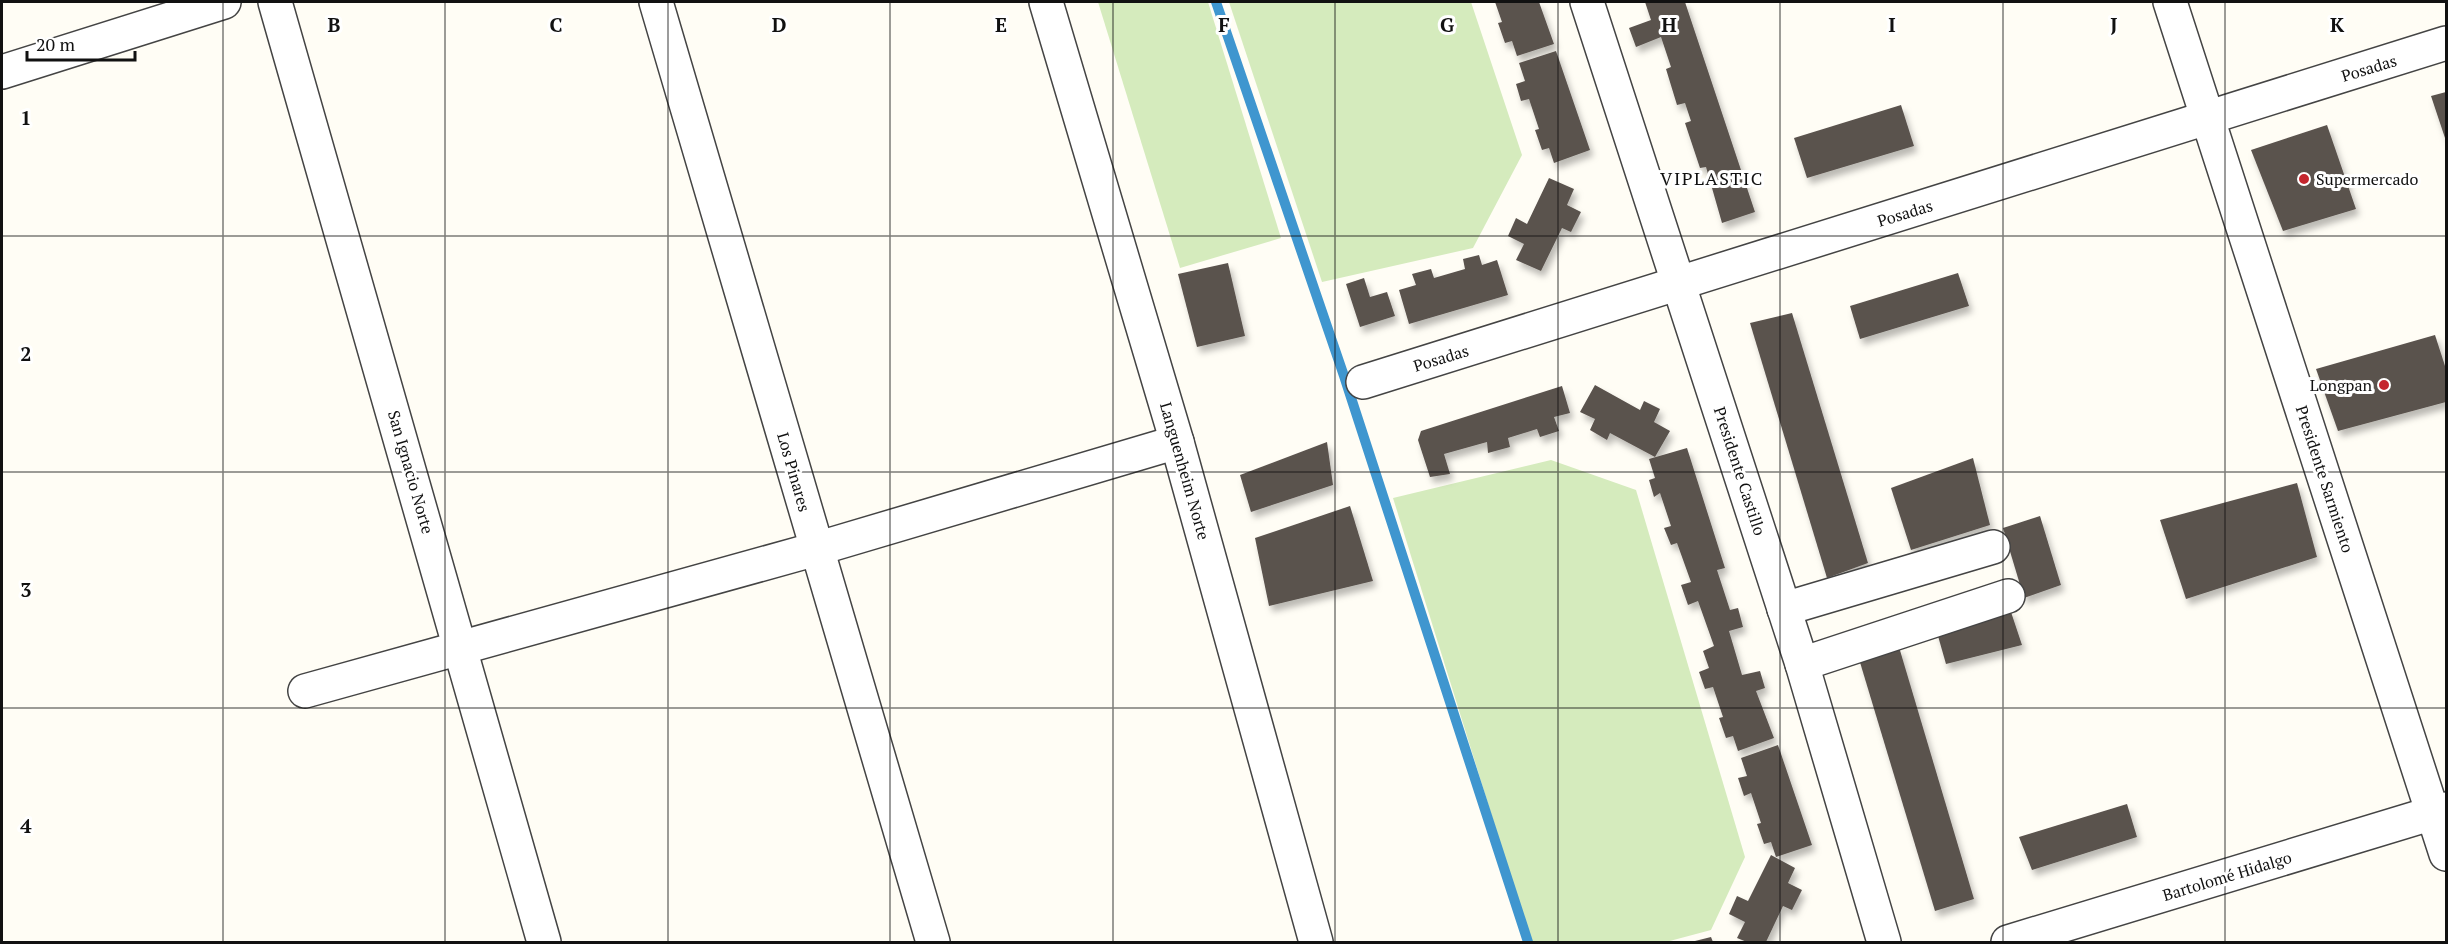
<svg xmlns="http://www.w3.org/2000/svg" width="2448" height="944" font-family="'PT Serif',serif">
<style>
.green{fill:#d5ebbd}
.lines{fill:none;stroke-linecap:round;stroke-linejoin:round}
.stream{stroke:#3f96cf;stroke-width:10}
.building{fill:#5a524d;filter:url(#shadow)}
.minor-casing{stroke:#444;stroke-width:36}
.minor{stroke:#fff;stroke-width:33}
.grid{fill:none;stroke:#111;stroke-width:1.5;stroke-opacity:0.55}
.poi-dot{fill:#c4262e;stroke:#fff;stroke-width:2}
.labels{text-anchor:middle;stroke-width:6;stroke-linejoin:round;paint-order:stroke}
.street-label{font-size:16px;fill:#111;stroke:#fff}
.poi-label{font-size:16px;fill:#111;stroke:#fff;text-anchor:start}
.neighbourhood-label{font-size:18px;letter-spacing:1.5px;fill:#111;stroke:#fff}
.grid-label{font-size:20px;text-anchor:middle;font-weight:bold;fill:#111;stroke:#fff;stroke-width:6;stroke-linejoin:round;paint-order:stroke}
</style>
<defs>
<filter id="shadow"><feDropShadow dx="3.5" dy="6" stdDeviation="3" flood-color="#0004"/></filter>
</defs>
<rect width="100%" height="100%" fill="#fffdf5"/>
<g class="green">
<path d="M1098,2H1208L1281,238L1180,268Z"/>
<path d="M1229,2H1471L1522,155L1473,248L1322,282Z"/>
<path d="M1551,460L1636,490L1745,857L1711,930L1666,942H1531L1393,498Z"/>
</g>
<g class="lines">
<path class="stream" d="M1216,2L1344,376L1528,942"/>
</g>
<g class="building">
<path d="M1495,2H1539L1554,44L1517,56L1512,41L1505,43L1498,23L1502,22Z"/>
<path d="M1645,2H1685L1755,212L1722,223L1706,167L1700,168L1685,123L1691,121L1685,103L1677,105L1666,69L1671,67L1661,37L1636,47L1629,28L1651,20Z"/>
<path d="M1556,51L1590,150L1554,163L1549,148L1542,150L1535,130L1539,129L1529,99L1521,101L1516,84L1525,81L1519,63Z"/>
<path d="M2446,92V141L2431,96Z"/>
<path d="M1901,105L1914,146L1807,178L1794,138Z"/>
<path d="M2327,125L2356,209L2283,231L2251,150Z"/>
<path d="M1549,178L1574,189L1567,205L1581,212L1571,232L1562,228L1541,271L1516,260L1524,244L1508,236L1516,218L1527,224Z"/>
<path d="M1479,255L1482,265L1497,260L1508,295L1409,324L1399,290L1416,285L1412,274L1431,269L1434,278L1465,269L1463,259Z"/>
<path d="M1228,263L1245,336L1197,347L1178,274Z"/>
<path d="M1958,273L1969,306L1860,339L1850,306Z"/>
<path d="M1364,278L1370,297L1387,292L1395,316L1360,327L1346,284Z"/>
<path d="M1792,313L1868,563L1827,578L1750,323Z"/>
<path d="M2435,335L2446,369V402L2338,431L2316,369Z"/>
<path d="M1595,385L1640,410L1644,401L1660,409L1654,422L1670,431L1655,457L1610,433L1607,440L1590,430L1595,419L1580,412Z"/>
<path d="M1562,386L1570,413L1554,417L1559,431L1540,437L1537,429L1508,438L1510,447L1488,453L1487,442L1444,454L1450,474L1430,477L1418,440L1421,431Z"/>
<path d="M1327,442L1333,485L1251,512L1240,475Z"/>
<path d="M1687,448L1725,568L1717,570L1730,610L1738,608L1743,627L1729,631L1742,675L1760,671L1765,688L1756,691L1774,738L1738,751L1733,736L1726,738L1719,718L1723,717L1713,687L1705,689L1699,672L1709,668L1703,651L1714,646L1698,601L1688,605L1681,585L1691,582L1677,543L1671,545L1664,528L1671,526L1660,493L1654,497L1649,480L1655,478L1649,459Z"/>
<path d="M1973,458L1990,525L1911,550L1891,488Z"/>
<path d="M2297,483L2317,557L2186,599L2160,520Z"/>
<path d="M1350,506L1373,581L1269,606L1255,538Z"/>
<path d="M2040,516L2061,585L2024,598L2003,528Z"/>
<path d="M2010,609L2022,645L1946,664L1936,629Z"/>
<path d="M1899,647L1974,899L1935,911L1859,659Z"/>
<path d="M1778,745L1812,845L1776,857L1771,842L1764,844L1757,824L1761,823L1751,793L1744,796L1738,778L1747,776L1741,758Z"/>
<path d="M2127,804L2137,837L2032,870L2019,837Z"/>
<path d="M1771,855L1795,868L1788,883L1802,890L1792,910L1783,906L1766,942H1747L1737,938L1745,922L1729,914L1737,896L1748,901Z"/>
<path d="M1711,937L1713,942H1691Z"/>
</g>
<g class="lines">
<defs>
<g id="minor">
<path d="M275,2L544,942"/>
<path d="M656,2L933,942"/>
<path d="M1046,2L1177,442L1316,942"/>
<path d="M1587,2L1802,664L1884,942"/>
<path d="M2170,2L2446,854"/>
<path d="M2,72L224,2"/>
<path d="M1363,382L2446,43"/>
<path d="M1784,609L1993,547"/>
<path d="M1802,664L2008,596"/>
<path d="M305,691L816,549L1177,442"/>
<path d="M2008,942L2446,809"/>
</g>
</defs>
<use href="#minor" class="minor-casing"/>
<use href="#minor" class="minor"/>
</g>
<path class="grid" d="M223,2V942M445,2V942M668,2V942M890,2V942M1113,2V942M1335,2V942M1558,2V942M1780,2V942M2003,2V942M2225,2V942M2,236H2446M2,472H2446M2,708H2446"/>
<g class="poi-dot">
<circle cx="2304" cy="179" r="6"/>
<circle cx="2384" cy="385" r="6"/>
</g>
<g class="labels">
<g class="street-label">
<text transform="translate(2369 68) rotate(-17)" y="6">Posadas</text>
<text transform="translate(1905 213) rotate(-17)" y="6">Posadas</text>
<text transform="translate(1441 358) rotate(-17)" y="6">Posadas</text>
<text transform="translate(1185 471) rotate(74)" y="6">Languenheim Norte</text>
<text transform="translate(1740 471) rotate(72)" y="6">Presidente Castillo</text>
<text transform="translate(411 472) rotate(74)" y="6">San Ignacio Norte</text>
<text transform="translate(794 472) rotate(74)" y="6">Los Pinares</text>
<text transform="translate(2325 479) rotate(72)" y="6">Presidente Sarmiento</text>
<text transform="translate(2227 876) rotate(-17)" y="6">Bartolomé Hidalgo</text>
</g>
<g class="poi-label">
<text x="2316" y="185">Supermercado</text>
<text x="2372" y="391" text-anchor="end">Longpan</text>
</g>
<g class="neighbourhood-label">
<text x="1712" y="185">VIPLASTIC</text>
</g>
</g>
<g class="grid-label">
<text x="334" y="32">B</text>
<text x="556" y="32">C</text>
<text x="779" y="32">D</text>
<text x="1001" y="32">E</text>
<text x="1224" y="32">F</text>
<text x="1447" y="32">G</text>
<text x="1669" y="32">H</text>
<text x="1892" y="32">I</text>
<text x="2114" y="32">J</text>
<text x="2337" y="32">K</text>
<text x="26" y="125">1</text>
<text x="26" y="361">2</text>
<text x="26" y="597">3</text>
<text x="26" y="833">4</text>
</g>
<rect width="2448" height="944" fill="none" stroke="#111111" stroke-width="6"/>
<path d="M27 51v9h108v-9" fill="none" stroke="#111111" stroke-width="3"/>
<text x="36" y="51" font-size="18" fill="#111111" stroke="#ffffff" stroke-width="4.5" paint-order="stroke">20 m</text>
</svg>
